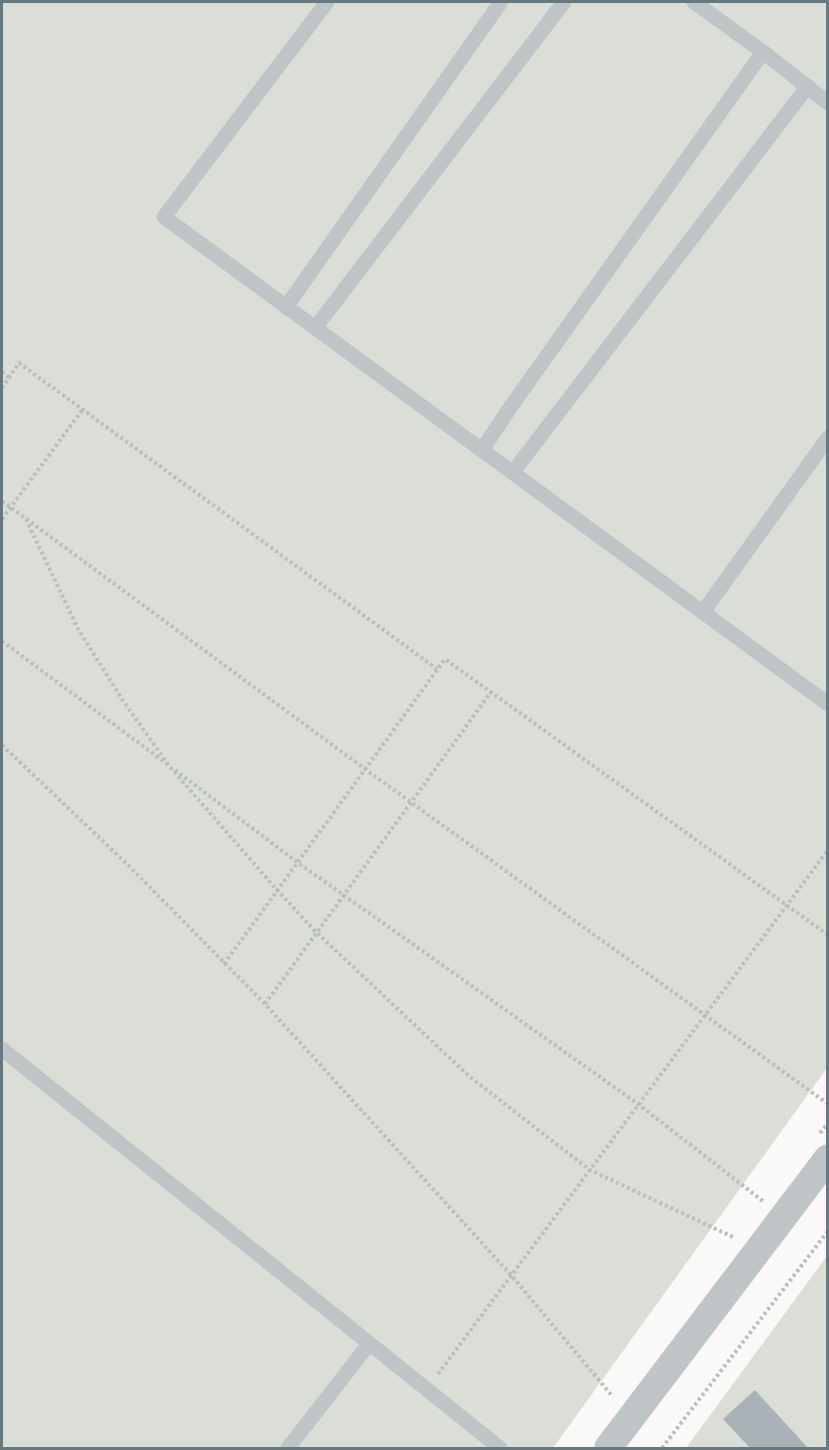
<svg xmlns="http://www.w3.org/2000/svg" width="829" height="1450" font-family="Helvetica,sans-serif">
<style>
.green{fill:#dbded7}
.building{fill:#a9b2b6;stroke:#dcdbda;stroke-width:1.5}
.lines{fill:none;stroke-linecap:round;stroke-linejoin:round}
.path{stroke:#babec0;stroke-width:4;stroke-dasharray:3 3;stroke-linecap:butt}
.service{stroke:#bfc5c7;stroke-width:15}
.minor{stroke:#bfc5c7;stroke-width:28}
</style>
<rect width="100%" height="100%" fill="#faf9f8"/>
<g class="green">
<path d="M2,2H827V1068L553,1448H2Z"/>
<path d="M827,1256V1448H686Z"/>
</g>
<path class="building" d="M755,1389L809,1448H749L722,1419Z"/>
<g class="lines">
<g class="path">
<path d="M2,372L9,377"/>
<path d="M2,388L19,363L437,669"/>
<path d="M2,501L365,769L828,1104"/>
<path d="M2,519L83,409"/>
<path d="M26,519L78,629L122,699L169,766L277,890L316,932L470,1077L590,1170L735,1238"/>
<path d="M2,641L167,764"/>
<path d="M2,745L126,863L265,1004L511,1275L613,1397"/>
<path d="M175,770L297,862L638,1104L764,1202"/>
<path d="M224,964L445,659L828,935"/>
<path d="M265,1004L491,692"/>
<path d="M820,1133L828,1123"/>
<path d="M438,1374L828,850"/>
<path d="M662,1448L828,1231"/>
</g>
<g class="service">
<path d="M327,2L164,217L828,704"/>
<path d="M694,2L763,52L828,103"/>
<path d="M286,307L501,2"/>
<path d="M315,328L564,2"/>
<path d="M482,450L512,405L763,52"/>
<path d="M513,472L808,86"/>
<path d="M703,612L828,438"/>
<path d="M2,1049L500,1448"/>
<path d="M288,1448L369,1344"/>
</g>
<path class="minor" d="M608,1448L828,1158"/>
</g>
<rect width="829" height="1450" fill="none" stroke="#667980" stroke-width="6"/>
</svg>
